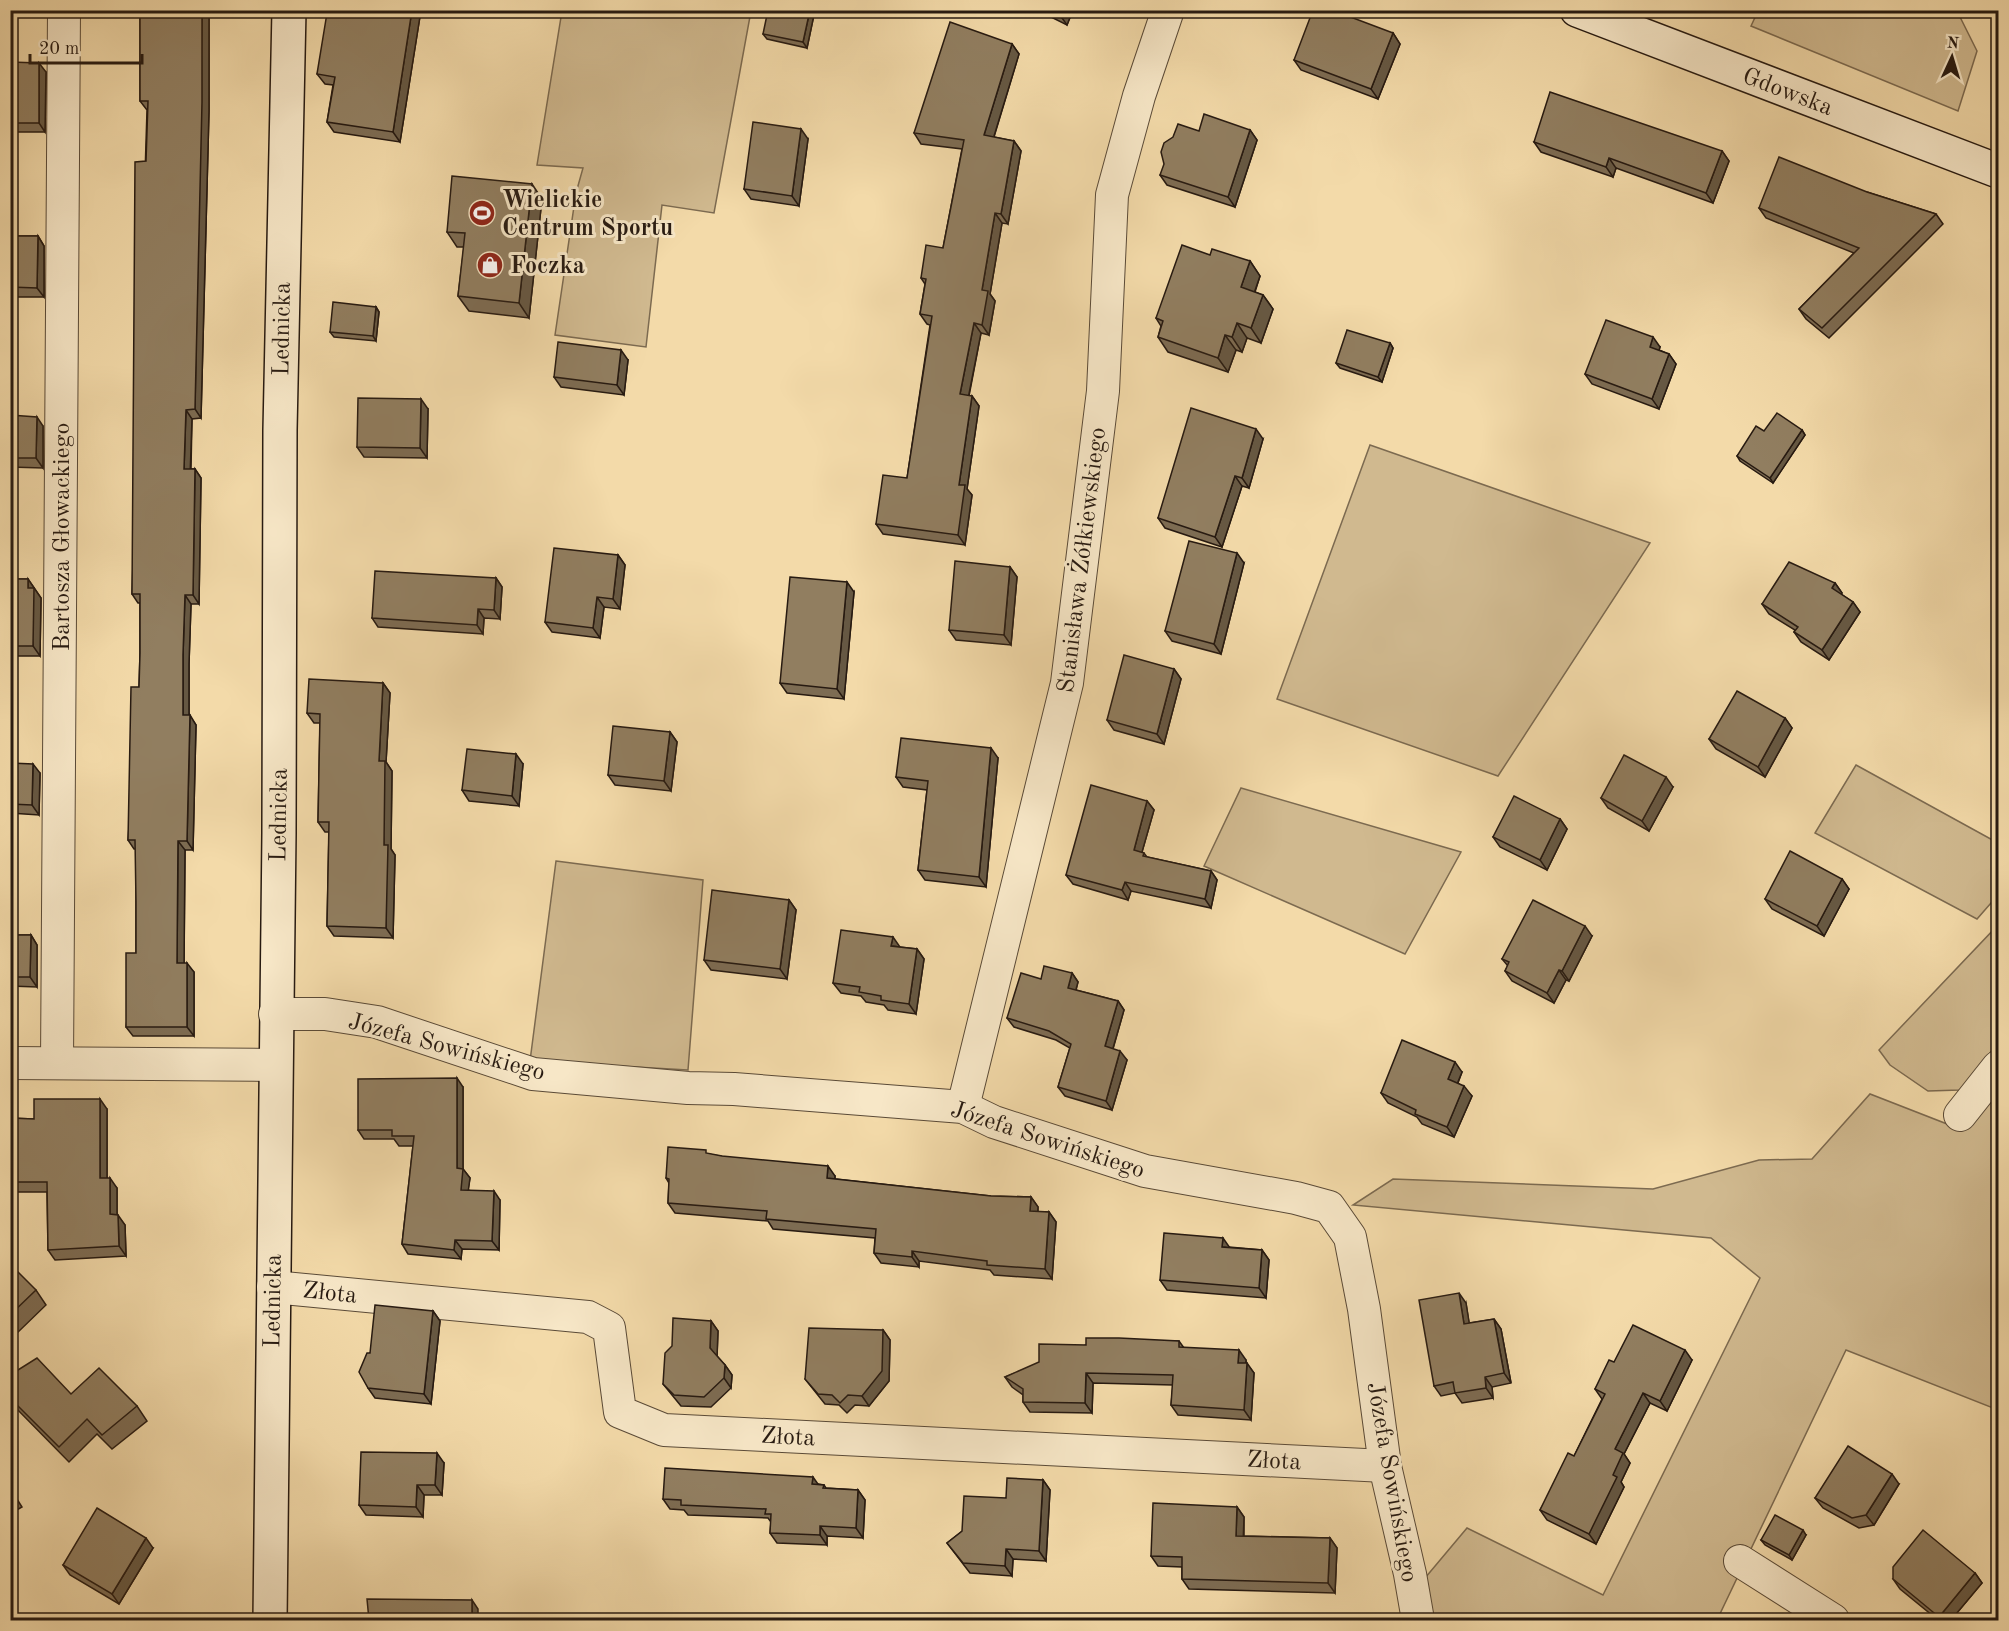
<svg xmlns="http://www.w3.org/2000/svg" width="2009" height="1631" font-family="'Old Standard TT',serif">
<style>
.green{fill:#d0b98f;stroke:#7c6a50;stroke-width:1.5}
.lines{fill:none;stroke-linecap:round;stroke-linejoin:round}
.street-casing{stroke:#5a4a37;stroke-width:34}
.secondary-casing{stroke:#271a11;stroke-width:36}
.street{stroke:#f7e7c7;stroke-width:32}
.secondary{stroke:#f7e7c7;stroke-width:33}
.wall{fill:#7d6c53;stroke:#271a11;stroke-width:1.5}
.shaded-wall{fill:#665843;stroke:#271a11;stroke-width:1.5}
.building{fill:#917e60;stroke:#271a11;stroke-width:1.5}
.labels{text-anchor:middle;stroke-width:6;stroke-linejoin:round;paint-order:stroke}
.street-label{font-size:24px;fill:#271a11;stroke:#f7e7c7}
.poi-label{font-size:24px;font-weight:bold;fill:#271a11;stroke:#f7e7c7;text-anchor:start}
</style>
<rect width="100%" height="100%" fill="#f3daa9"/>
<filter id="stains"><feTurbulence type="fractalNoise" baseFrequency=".00333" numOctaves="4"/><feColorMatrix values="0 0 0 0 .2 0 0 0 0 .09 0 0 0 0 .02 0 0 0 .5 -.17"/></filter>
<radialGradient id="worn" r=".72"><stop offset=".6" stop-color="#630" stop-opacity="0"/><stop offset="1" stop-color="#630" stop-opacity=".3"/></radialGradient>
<g class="green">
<path d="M562,11H751L714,213L662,205L646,347L555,335L576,193L583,168L537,165Z"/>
<path d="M1758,11H1957L1977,51L1958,111L1751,26Z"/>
<path d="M1370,445L1650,543L1498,776L1277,699Z"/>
<path d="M1856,765L1998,843V895L1977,919L1815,833Z"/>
<path d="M1241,788L1461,852L1405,954L1204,866Z"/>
<path d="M556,861L703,880L688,1070L530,1061Z"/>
<path d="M1998,925V1043L1960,1090L1928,1091L1890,1065L1879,1050Z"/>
<path d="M1998,1085V1410L1846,1350L1717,1620H1425V1578L1467,1528L1603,1595L1760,1278L1711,1238L1353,1205L1393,1179L1653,1189L1759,1160L1812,1159L1870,1094L1960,1129Z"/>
</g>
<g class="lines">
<defs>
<g id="street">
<path d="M275,1014H325L377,1022L533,1074L688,1088L734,1089L963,1107L994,1122L1145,1171L1296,1198L1329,1207L1350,1237L1364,1309L1385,1466L1410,1574L1418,1620"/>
<path d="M10,1063L274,1065"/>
<path d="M57,1063L64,10"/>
<path d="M963,1107L1067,683L1103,391L1112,195L1139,96L1168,10"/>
<path d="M1960,1115L1998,1067"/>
<path d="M273,1287L588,1317L609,1328L620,1412L664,1430L1385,1466"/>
<path d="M1740,1561L1833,1620"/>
</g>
<g id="secondary">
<path d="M1577,10L1998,171"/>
<path d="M270,1620L279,833L280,430L289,10"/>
</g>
</defs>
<use href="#street" class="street-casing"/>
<use href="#secondary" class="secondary-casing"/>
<use href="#street" class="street"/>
<use href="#secondary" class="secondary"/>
</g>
<g class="wall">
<path d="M140,10H209V111L201,418L192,419L191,469H195L201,478L199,604H191L189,664V715L196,725L193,850H185L184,963L194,972V1036H133L126,1027L136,953V849H134L128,840L139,687L140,653V603H138L132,594L147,110L140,101Z"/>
<path d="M350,10H421L400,142L334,132L327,122L333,85L325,84L317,74L348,16Z"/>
<path d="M815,10L807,48L767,39L763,34Z"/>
<path d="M1037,10H1073L1067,25Z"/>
<path d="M1393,33L1400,44L1378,99L1301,70L1294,60Z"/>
<path d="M1012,44L1019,54L994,137L1014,141L1021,151L1008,224L1002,223L990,294L995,301L989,335L981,333L969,396H972L979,406L967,489L972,495L965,545L883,534L876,524L907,478L930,325L927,324L920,314L925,284L921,278L943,248L962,149L921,144L914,133Z"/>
<path d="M10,62L46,72L45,132H10Z"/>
<path d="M1250,130L1257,140L1235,207L1167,185L1160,175L1199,131Z"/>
<path d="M808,139L799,206L751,199L744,189Z"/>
<path d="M1534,142L1722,151L1729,161L1713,203L1616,168L1613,177L1541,152Z"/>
<path d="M1867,192L1936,214L1943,224L1829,338L1806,319L1799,309L1854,253L1766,218L1759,208Z"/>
<path d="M542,199L529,318L469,311L458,296L464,247H457L447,232Z"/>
<path d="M10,216L15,223V236H38L44,246V297H10Z"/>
<path d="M1210,255L1250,261L1260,276L1255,292L1263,295L1273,309L1261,343L1247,338L1242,352L1236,350L1228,372L1168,352L1158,337L1161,326L1156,318Z"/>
<path d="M376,307L379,312L376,341L334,337L330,332Z"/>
<path d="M1390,343L1393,348L1382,382L1340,368L1336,363Z"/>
<path d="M1660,347L1659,350L1669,354L1676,364L1659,409L1592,384L1585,374Z"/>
<path d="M628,360L624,395L561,387L554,377Z"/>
<path d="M428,409L427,458L364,457L357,447Z"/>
<path d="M10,415L43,426V468L10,467Z"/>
<path d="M1802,430L1805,435L1773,483L1740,461L1737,456L1764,431Z"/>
<path d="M1263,439L1249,488L1242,486L1222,547L1165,528L1158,518Z"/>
<path d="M618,555L625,565L620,609L604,607L600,638L552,632L545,622Z"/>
<path d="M1244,563L1221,654L1172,641L1165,631Z"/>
<path d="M1010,567L1017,577L1011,645L956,640L949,630Z"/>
<path d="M496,578L502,587L500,619L484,618L483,634L378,627L372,618Z"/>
<path d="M10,579H28L41,598L40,656H10Z"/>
<path d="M1835,583L1842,593L1841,594L1853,602L1860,612L1829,660L1801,642L1794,632L1795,630L1769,614L1762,604Z"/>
<path d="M854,592L844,699L787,693L780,683Z"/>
<path d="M1174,669L1181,679L1164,744L1114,730L1107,720Z"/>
<path d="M383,683L390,693L386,762L392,771L391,849L395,855L393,938L334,936L327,926L329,832H325L318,822L320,723H314L307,713Z"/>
<path d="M1785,718L1792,728L1765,777L1716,749L1709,739Z"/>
<path d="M670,732L677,742L671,791L615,785L608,775Z"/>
<path d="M998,758L986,887L925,880L918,870L927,790L903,787L896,777Z"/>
<path d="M10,763L40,773L39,815L10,813Z"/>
<path d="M523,764L519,806L469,801L462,790Z"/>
<path d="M1673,787L1649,831L1608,808L1601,798Z"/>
<path d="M1147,801L1154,810L1142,852L1144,853L1147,857L1211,871L1217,880L1211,908L1131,891L1128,900L1073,884L1066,875Z"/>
<path d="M1560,819L1567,829L1547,870L1500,847L1493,837Z"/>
<path d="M1842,879L1849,889L1824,936L1772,909L1765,899Z"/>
<path d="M789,900L796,910L787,979L711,970L704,960Z"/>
<path d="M10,935H31L37,945V987L10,986Z"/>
<path d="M1592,936L1569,981L1566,980L1554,1003L1512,981L1505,971L1508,966L1502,959Z"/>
<path d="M899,947L917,949L924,959L916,1014L888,1010L884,1005L866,1002L861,996L841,993L833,983Z"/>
<path d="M1072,973L1078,982L1076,990L1118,1001L1124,1010L1113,1049L1127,1060L1112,1110L1065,1096L1058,1087L1070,1048L1056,1040L1014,1027L1007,1018L1041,979Z"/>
<path d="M1462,1072L1458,1083L1472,1096L1454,1137L1422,1124L1417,1117L1388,1103L1381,1093Z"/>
<path d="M463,1087V1169L470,1178L468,1190L500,1200L499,1250L462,1249L461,1259L408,1254L402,1244L413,1146H399L394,1139H364L358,1130Z"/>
<path d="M107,1109V1178L117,1188V1215L125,1225L126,1256L55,1260L48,1250L47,1192H10V1118L34,1119Z"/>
<path d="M708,1154L835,1176V1179L991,1196L1031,1197L1038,1207V1212H1049L1056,1222L1052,1279L994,1275L990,1270L919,1261V1267L881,1263L874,1253L875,1238L773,1229L768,1221L675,1213L668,1203L669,1183L666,1178Z"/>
<path d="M1229,1247L1262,1250L1269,1260L1266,1298L1167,1290L1160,1280Z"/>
<path d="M10,1275L36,1290L46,1305L14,1336L10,1338Z"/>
<path d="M1466,1303L1469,1323L1494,1319L1501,1329L1511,1383L1492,1387L1493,1398L1462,1403L1455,1393L1441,1396L1434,1386Z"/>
<path d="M433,1311L440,1321L431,1404L375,1398L368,1388L370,1353Z"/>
<path d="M711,1321L718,1331L717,1356L725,1365L732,1375L731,1388L711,1407L681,1406L663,1384Z"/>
<path d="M883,1330L890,1340L889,1381L869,1406L855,1405L847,1413L839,1405L825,1404L805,1379Z"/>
<path d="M1179,1341L1184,1348L1246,1360V1363L1254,1373L1251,1420L1178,1415L1171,1405L1173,1385L1093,1383L1092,1413L1030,1412L1023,1402V1395L1012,1387L1005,1377L1086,1345Z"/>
<path d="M1692,1360L1667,1411L1650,1403L1624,1454L1630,1463L1621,1482L1624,1487L1596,1544L1547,1520L1540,1510L1574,1456L1602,1399L1595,1389L1614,1362Z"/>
<path d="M10,1375L71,1394L137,1406L147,1421L112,1449L97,1434L69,1462L10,1402Z"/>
<path d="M444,1463L442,1495H424L423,1517L366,1515L359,1505Z"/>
<path d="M1043,1480L1050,1490L1046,1561L1013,1559L1012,1576L970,1573L947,1543L1006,1498Z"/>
<path d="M818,1484L824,1485L826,1488L858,1490L865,1500L863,1538L827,1536V1545L777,1543L770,1533L771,1522L768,1518L688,1515L684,1510L670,1509L663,1499Z"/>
<path d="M1899,1484L1874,1525L1859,1528L1823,1508L1815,1498Z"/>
<path d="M10,1488L22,1507L10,1514Z"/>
<path d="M1237,1507L1244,1517V1536L1330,1538L1337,1548L1335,1593L1189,1589L1182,1579V1567L1158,1566L1151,1556Z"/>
<path d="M1806,1535L1792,1560L1765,1545L1761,1540Z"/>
<path d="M153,1548L119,1604L70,1575L63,1565Z"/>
<path d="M1975,1573L1982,1583L1951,1620H1938L1900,1589L1893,1579Z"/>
</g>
<g class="shaded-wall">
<path d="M202,10H209V111L201,418L195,409Z"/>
<path d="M412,10H421L400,142L393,132Z"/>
<path d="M810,10H815L807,48L803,42Z"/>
<path d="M1065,10H1073L1067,25L1062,18Z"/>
<path d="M1393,33L1400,44L1378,99L1371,89Z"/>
<path d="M1012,44L1019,54L991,146L984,135Z"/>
<path d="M39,63L46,72L45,132L39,123Z"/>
<path d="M801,129L808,139L799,206L792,196Z"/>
<path d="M1250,130L1257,140L1235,207L1228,197Z"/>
<path d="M1014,141L1021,151L1008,224L1001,214Z"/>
<path d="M1722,151L1729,161L1713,203L1706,193Z"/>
<path d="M1609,158L1616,168L1613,177L1606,167Z"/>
<path d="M532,184L542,199L529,318L519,303Z"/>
<path d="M995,213L1002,223L990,294L995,301L989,335L982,325V290Z"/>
<path d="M10,216L15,223V246L10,239Z"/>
<path d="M38,236L44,246V297L37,288Z"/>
<path d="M1250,261L1260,276L1251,302L1241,287Z"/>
<path d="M1263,295L1273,309L1261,343L1251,328Z"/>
<path d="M376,307L379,312L376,341L373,336Z"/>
<path d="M974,323L981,333L967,404L960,394Z"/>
<path d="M1237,323L1247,338L1242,352L1232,337Z"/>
<path d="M1225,335L1236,350L1228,372L1218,358Z"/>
<path d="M1653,337L1660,347L1657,357L1650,347Z"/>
<path d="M1390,343L1393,348L1382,382L1378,377Z"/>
<path d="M621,350L628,360L624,395L617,385Z"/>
<path d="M1669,354L1676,364L1659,409L1652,399Z"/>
<path d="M972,396L979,406L967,489L972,495L965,545L958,535L959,485Z"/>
<path d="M421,399L428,409L427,458L420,448Z"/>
<path d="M186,410L192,419L190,478L184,469Z"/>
<path d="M37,417L43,426V468L36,458Z"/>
<path d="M1256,429L1263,439L1249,488L1242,478Z"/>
<path d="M1802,430L1805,435L1773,483L1770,478Z"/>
<path d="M195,469L201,478L199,604L193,595Z"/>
<path d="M1235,476L1242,486L1222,547L1215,537Z"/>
<path d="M1237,553L1244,563L1221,654L1214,644Z"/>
<path d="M618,555L625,565L620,609L613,599Z"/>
<path d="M1010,567L1017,577L1011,645L1004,635Z"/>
<path d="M496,578L502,587L500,619L494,610Z"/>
<path d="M28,579L41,598L40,656L33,646L28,588Z"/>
<path d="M847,582L854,592L844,699L837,689Z"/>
<path d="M1835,583L1842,593L1839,598L1832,588Z"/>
<path d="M185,595L191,604L189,664V725L183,715V655Z"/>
<path d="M597,597L604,607L600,638L593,628Z"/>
<path d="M1853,602L1860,612L1829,660L1822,650Z"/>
<path d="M478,609L484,618L483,634L477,625Z"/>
<path d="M1174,669L1181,679L1164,744L1157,734Z"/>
<path d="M383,683L390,693L386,762L392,771L391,849L395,855L393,938L386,928L384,845L379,761Z"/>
<path d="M190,715L196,725L193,850L187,841Z"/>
<path d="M1785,718L1792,728L1765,777L1758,767Z"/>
<path d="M670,732L677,742L671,791L664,781Z"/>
<path d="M991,748L998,758L986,887L979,877Z"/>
<path d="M516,754L523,764L519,806L512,796Z"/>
<path d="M33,764L40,773L39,815L32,805Z"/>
<path d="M1666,777L1673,787L1649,831L1642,821Z"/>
<path d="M1147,801L1154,810L1140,859L1134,850Z"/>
<path d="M1560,819L1567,829L1547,870L1540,860Z"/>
<path d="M178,841L185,850L184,972L177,963Z"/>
<path d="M1211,871L1217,880L1211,908L1205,899Z"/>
<path d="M1842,879L1849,889L1824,936L1817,926Z"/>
<path d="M1125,882L1131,891L1128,900L1122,890Z"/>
<path d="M789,900L796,910L787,979L780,969Z"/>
<path d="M1585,926L1592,936L1569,981L1562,971Z"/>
<path d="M31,935L37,945V987L30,977Z"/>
<path d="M893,937L900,947L891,946Z"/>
<path d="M917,949L924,959L916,1014L909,1004Z"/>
<path d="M187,963L194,972V1036L187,1027Z"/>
<path d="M1559,970L1566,980L1554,1003L1547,993Z"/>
<path d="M1072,973L1078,982L1074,997L1068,988Z"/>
<path d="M1118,1001L1124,1010L1111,1055L1105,1046Z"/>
<path d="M1120,1051L1127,1060L1112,1110L1106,1101Z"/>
<path d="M1455,1062L1462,1072L1455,1089L1448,1079Z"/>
<path d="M457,1078L463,1087V1169L470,1178L467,1200L461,1190L457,1168Z"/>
<path d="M1464,1086L1472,1096L1454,1137L1447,1127Z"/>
<path d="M100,1099L107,1109V1188L100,1178Z"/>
<path d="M828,1166L835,1176L834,1188L827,1178Z"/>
<path d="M110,1178L117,1188V1224L110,1214Z"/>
<path d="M494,1191L500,1200L499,1250L492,1241Z"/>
<path d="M1031,1197L1038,1207L1037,1221L1030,1211Z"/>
<path d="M1049,1212L1056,1222L1052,1279L1045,1269Z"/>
<path d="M118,1215L125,1225L126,1256L119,1246Z"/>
<path d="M1223,1238L1230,1248L1222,1247Z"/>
<path d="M455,1240L462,1249L461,1259L454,1250Z"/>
<path d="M1262,1250L1269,1260L1266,1298L1259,1288Z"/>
<path d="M912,1251L919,1261V1267L912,1257Z"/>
<path d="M1459,1293L1466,1303L1471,1334L1464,1324Z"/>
<path d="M433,1311L440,1321L431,1404L424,1394Z"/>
<path d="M1494,1319L1501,1329L1511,1383L1504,1373Z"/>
<path d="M711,1321L718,1331L717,1358L710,1348Z"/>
<path d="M883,1330L890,1340L889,1381L869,1406L862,1396Z"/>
<path d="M1239,1350L1246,1360L1245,1373L1238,1363Z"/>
<path d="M1685,1350L1692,1360L1667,1411L1660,1401Z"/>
<path d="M1247,1363L1254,1373L1251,1420L1244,1410Z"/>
<path d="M725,1365L732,1375L731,1388L724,1378Z"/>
<path d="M1086,1373L1093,1383L1092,1413L1085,1403Z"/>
<path d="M1485,1377L1492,1387L1493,1398L1486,1388Z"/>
<path d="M1643,1393L1650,1403L1624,1454L1630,1463L1621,1482L1624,1487L1596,1544L1589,1534L1613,1475L1615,1449Z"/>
<path d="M437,1453L444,1463L442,1495L435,1485Z"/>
<path d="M1892,1474L1899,1484L1874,1525L1866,1515Z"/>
<path d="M813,1477L820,1487L812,1484Z"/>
<path d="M1043,1480L1050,1490L1046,1561L1039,1551Z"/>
<path d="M417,1485L424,1495L423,1517L416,1507Z"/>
<path d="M858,1490L865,1500L863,1538L856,1528Z"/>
<path d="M1237,1507L1244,1517L1243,1546L1236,1536Z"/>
<path d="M820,1526L827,1536V1545L820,1535Z"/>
<path d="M1803,1530L1806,1535L1792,1560L1789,1555Z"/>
<path d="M146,1538L153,1548L119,1604L112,1594Z"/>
<path d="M1330,1538L1337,1548L1335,1593L1328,1583Z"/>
<path d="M1006,1549L1013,1559L1012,1576L1005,1566Z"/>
<path d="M1975,1573L1982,1583L1951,1620H1941L1939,1617Z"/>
<path d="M472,1600L478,1609V1620H472Z"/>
</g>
<g class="building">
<path d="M140,10H202V102L195,409L186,410L184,469H195L193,595H185L183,655V715H190L187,841H178L177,963H187V1027H126V953H136V902L135,840H128L131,687H139L140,653V594H132L135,162L146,161L148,101H140Z"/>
<path d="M350,10H412L393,132L327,122L335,77L317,74L327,13L348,16Z"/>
<path d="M768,10H810L803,42L763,34Z"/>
<path d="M1047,10H1065L1062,18Z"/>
<path d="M1313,10H1332L1393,33L1371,89L1294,60Z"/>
<path d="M950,22L1012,44L984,135L1014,141L1001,214L995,213L982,290L988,291L982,325L974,323L960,394L972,396L959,485H965L958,535L876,524L883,475L907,478L932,316L920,314L926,279L921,278L926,245L943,248L964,140L914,133Z"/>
<path d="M10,62L39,63V123H10Z"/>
<path d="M1550,92L1722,151L1706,193L1609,158L1606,167L1534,142Z"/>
<path d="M1204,114L1250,130L1228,197L1160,175L1164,164L1161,152L1164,143L1173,137L1178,124L1199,131Z"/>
<path d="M753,122L801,129L792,196L744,189Z"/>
<path d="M1779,157L1867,192L1936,214L1822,328L1799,309L1859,248L1759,208Z"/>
<path d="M452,176L532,184L519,303L458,296L465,233L447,232Z"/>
<path d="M10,236H38L37,288L10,287Z"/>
<path d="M1182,245L1210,255L1212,249L1250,261L1241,287L1263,295L1251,328L1237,323L1232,337L1225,335L1218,358L1158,337L1163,321L1156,318Z"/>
<path d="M333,302L376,307L373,336L330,332Z"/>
<path d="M1606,320L1653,337L1650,347L1669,354L1652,399L1585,374Z"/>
<path d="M1347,330L1390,343L1378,377L1336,363Z"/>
<path d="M558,342L621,350L617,385L554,377Z"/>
<path d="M358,398L421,399L420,448L357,447Z"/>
<path d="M1191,408L1256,429L1242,478L1235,476L1215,537L1158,518Z"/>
<path d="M1777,413L1802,430L1770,478L1737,456L1756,426L1764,431Z"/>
<path d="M10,415L37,417L36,458H10Z"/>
<path d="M1189,541L1237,553L1214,644L1165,631Z"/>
<path d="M554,548L618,555L613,599L597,597L593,628L545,622Z"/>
<path d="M955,561L1010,567L1004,635L949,630Z"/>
<path d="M1789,562L1835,583L1832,588L1853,602L1822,650L1794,632L1798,627L1762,604Z"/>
<path d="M375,571L496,578L494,610L478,609L477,625L372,618Z"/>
<path d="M790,577L847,582L837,689L780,683Z"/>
<path d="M10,579H28V588H34L33,646H10Z"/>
<path d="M1124,655L1174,669L1157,734L1107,720Z"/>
<path d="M309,679L383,683L379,761H385L384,845H388L386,928L327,926L329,822H318L320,714L307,713Z"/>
<path d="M1737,691L1785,718L1758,767L1709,739Z"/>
<path d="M613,726L670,732L664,781L608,775Z"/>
<path d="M901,738L991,748L979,877L918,870L928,781L896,777Z"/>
<path d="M467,749L516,754L512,796L462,790Z"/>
<path d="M1624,755L1666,777L1642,821L1601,798Z"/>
<path d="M10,763L33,764L32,805L10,804Z"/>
<path d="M1091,785L1147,801L1134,850L1144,853L1143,856L1211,871L1205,899L1125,882L1122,890L1066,875Z"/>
<path d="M1514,796L1560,819L1540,860L1493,837Z"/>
<path d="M1790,851L1842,879L1817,926L1765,899Z"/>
<path d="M712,890L789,900L780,969L704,960Z"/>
<path d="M1533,900L1585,926L1562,971L1559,970L1547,993L1505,971L1509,962L1502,959Z"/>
<path d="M841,930L893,937L891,946L917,949L909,1004L881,1000V996L859,992L860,987L833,983Z"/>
<path d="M10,935H31L30,977H10Z"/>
<path d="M1044,966L1072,973L1068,988L1118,1001L1105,1046L1120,1051L1106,1101L1058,1087L1071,1044L1049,1031L1007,1018L1021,973L1041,979Z"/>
<path d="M1402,1040L1455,1062L1448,1079L1464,1086L1447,1127L1415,1114L1416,1110L1381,1093Z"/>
<path d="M457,1078V1168L463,1169L461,1190L494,1191L492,1241L455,1240L454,1250L402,1244L414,1136H392V1130H358V1079Z"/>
<path d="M34,1099H100V1178H110V1214L118,1215L119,1246L48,1250L47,1182H10V1118L34,1119Z"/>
<path d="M668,1147L706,1150V1153L722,1156L828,1166L827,1178L991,1196L1031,1197L1030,1211L1049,1212L1045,1269L987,1265V1261L912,1251V1257L874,1253L876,1229L766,1219L767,1211L668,1203L669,1179L666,1178Z"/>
<path d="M1164,1233L1223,1238L1222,1247L1262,1250L1259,1288L1160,1280Z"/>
<path d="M16,1270L36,1290L10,1315V1275Z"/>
<path d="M1459,1293L1464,1324L1494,1319L1504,1373L1485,1377L1486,1388L1455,1393L1453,1382L1434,1386L1419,1300Z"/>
<path d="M375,1305L433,1311L424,1394L368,1388L359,1372L367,1353H370Z"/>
<path d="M673,1318L711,1321L710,1348L725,1365L724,1378L704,1397L674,1395L663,1384L665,1353L672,1346Z"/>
<path d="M1633,1325L1685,1350L1660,1401L1643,1393L1615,1449L1623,1453L1613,1475L1617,1477L1589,1534L1540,1510L1568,1453L1574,1456L1605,1394L1595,1389L1609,1360L1614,1362Z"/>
<path d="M809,1328L883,1330L882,1371L862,1396L848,1395L840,1403L832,1395L818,1394L805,1379Z"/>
<path d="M1086,1338H1119L1179,1341V1347L1239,1350L1238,1363H1247L1244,1410L1171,1405L1173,1375L1086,1373L1085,1403L1023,1402V1389L1005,1377L1039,1362V1344L1086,1345Z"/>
<path d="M37,1358L71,1394L99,1368L137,1406L102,1435L87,1419L59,1447L10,1398V1375Z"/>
<path d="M1848,1446L1892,1474L1866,1515L1852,1518L1815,1498Z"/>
<path d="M361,1452L437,1453L435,1485H417L416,1507L359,1505Z"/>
<path d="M665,1468L813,1477L812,1484L824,1485L823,1488L858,1490L856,1528L820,1526V1535L770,1533L771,1514H765L766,1509L681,1505V1500L663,1499Z"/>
<path d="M1007,1478L1043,1480L1039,1551L1006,1549L1005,1566L963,1563L947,1543L962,1531L964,1496L1006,1498Z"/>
<path d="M10,1489L15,1497L10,1500Z"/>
<path d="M1153,1503L1237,1507L1236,1536L1330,1538L1328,1583L1182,1579V1557L1151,1556Z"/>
<path d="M97,1508L146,1538L112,1594L63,1565Z"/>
<path d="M1775,1515L1803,1530L1789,1555L1761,1540Z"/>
<path d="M1923,1530L1975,1573L1939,1617L1893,1579V1567Z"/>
<path d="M367,1599L472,1600V1620H369Z"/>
</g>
<defs>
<symbol id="stadium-disc" viewBox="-11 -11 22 22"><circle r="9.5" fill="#8f2418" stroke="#f7e7c7"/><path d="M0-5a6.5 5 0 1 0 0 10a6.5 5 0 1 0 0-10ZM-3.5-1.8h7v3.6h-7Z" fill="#fff"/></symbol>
<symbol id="shop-disc" viewBox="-11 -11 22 22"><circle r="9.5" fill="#8f2418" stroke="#f7e7c7"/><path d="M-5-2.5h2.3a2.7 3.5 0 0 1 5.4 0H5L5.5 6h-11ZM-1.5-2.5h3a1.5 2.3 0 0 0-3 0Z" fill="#fff"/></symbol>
</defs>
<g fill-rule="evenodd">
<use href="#stadium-disc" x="467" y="198" width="30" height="30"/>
<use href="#shop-disc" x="475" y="250" width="30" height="30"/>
</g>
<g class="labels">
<g class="street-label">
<text transform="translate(1788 91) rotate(21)" y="8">Gdowska</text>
<text transform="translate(281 329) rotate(-89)" y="8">Lednicka</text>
<text transform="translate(61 537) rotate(-90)" y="8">Bartosza Głowackiego</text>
<text transform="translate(1081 560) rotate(-83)" y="8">Stanisława Żółkiewskiego</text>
<text transform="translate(278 815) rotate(-89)" y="8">Lednicka</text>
<text transform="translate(447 1046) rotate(15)" y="8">Józefa Sowińskiego</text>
<text transform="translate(1048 1139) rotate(18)" y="8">Józefa Sowińskiego</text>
<text transform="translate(330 1292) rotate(6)" y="8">Złota</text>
<text transform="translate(272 1301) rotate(-89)" y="8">Lednicka</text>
<text transform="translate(788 1436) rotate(3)" y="8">Złota</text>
<text transform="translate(1274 1460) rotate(3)" y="8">Złota</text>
<text transform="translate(1393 1482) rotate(80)" y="8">Józefa Sowińskiego</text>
</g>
<g class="poi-label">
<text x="502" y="207">Wielickie<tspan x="502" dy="28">Centrum Sportu</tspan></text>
<text x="510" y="273">Foczka</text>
</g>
</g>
<rect width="2009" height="1631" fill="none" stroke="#f3daa9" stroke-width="36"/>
<rect x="12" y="12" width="1985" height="1607" fill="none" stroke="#271a11" stroke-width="3"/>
<rect x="18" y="18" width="1973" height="1595" fill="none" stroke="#271a11" stroke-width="1.5"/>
<g transform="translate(1952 57) rotate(4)" stroke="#f7e7c7" stroke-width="4.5" paint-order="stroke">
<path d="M0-4.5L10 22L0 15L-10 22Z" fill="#271a11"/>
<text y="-9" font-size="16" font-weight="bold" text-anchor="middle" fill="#271a11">N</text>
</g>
<path d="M30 54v9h112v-9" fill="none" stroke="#271a11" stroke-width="3"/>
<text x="39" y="54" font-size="18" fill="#271a11" stroke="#f7e7c7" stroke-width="4.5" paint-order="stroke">20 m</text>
<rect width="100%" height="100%" filter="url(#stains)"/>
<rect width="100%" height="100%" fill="url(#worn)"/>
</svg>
